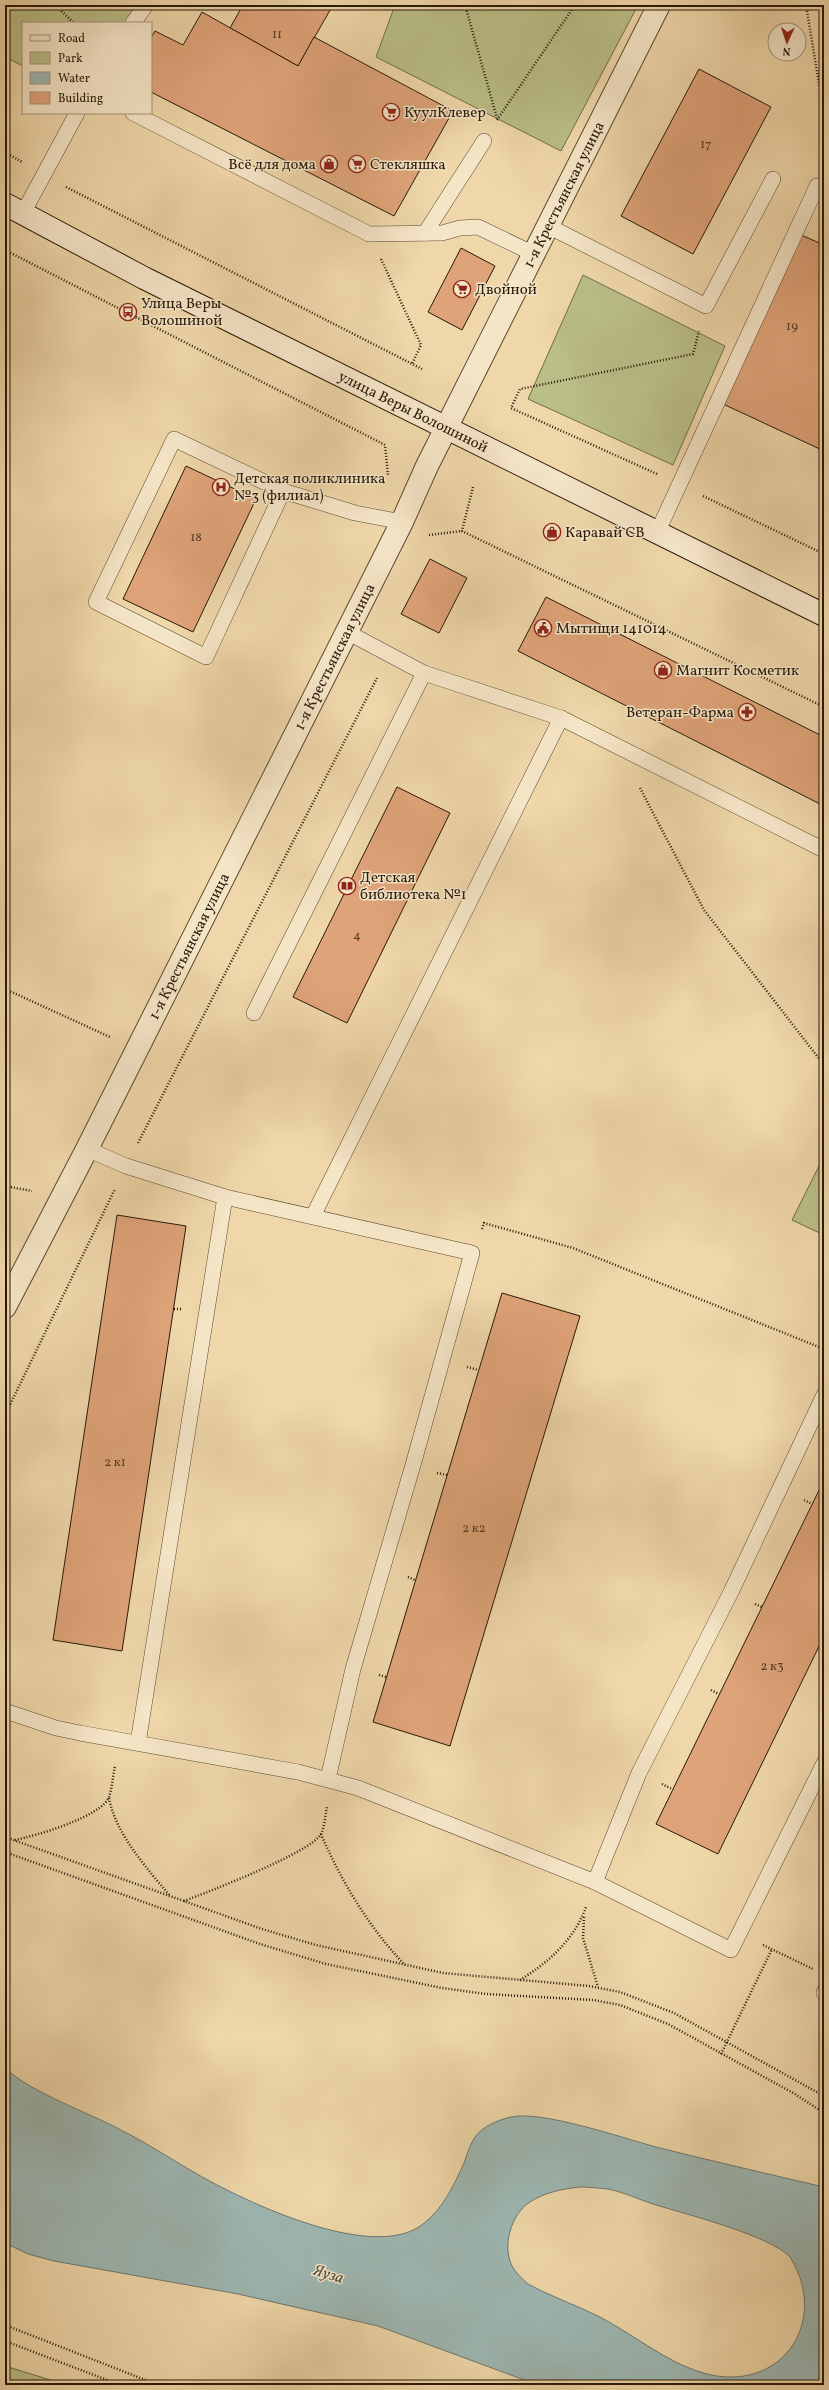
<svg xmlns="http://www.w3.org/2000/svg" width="829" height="2390" font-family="Vollkorn,serif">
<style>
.green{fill:#babe87;stroke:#716c48}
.water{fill:#9db7b2;stroke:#6e786e;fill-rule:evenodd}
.building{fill:#dfa379;stroke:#281909}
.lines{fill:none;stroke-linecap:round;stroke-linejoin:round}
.lane-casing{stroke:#5a4831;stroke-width:16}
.street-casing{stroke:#5a4831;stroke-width:24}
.secondary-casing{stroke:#281909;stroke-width:24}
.path{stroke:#281909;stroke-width:2.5;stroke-dasharray:1 2;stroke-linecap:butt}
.lane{stroke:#f5e5c7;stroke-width:15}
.street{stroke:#f5e5c7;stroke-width:22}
.secondary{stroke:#f5e5c7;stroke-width:22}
.labels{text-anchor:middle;stroke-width:3;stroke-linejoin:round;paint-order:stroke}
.number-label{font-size:13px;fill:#563c25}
.poi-label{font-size:15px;fill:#281909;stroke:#f5e5c7;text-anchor:start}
.street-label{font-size:15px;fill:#281909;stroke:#f5e5c7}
.water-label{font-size:16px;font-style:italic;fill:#515044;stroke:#f5e5c7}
</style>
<rect width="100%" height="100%" fill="#efd7a9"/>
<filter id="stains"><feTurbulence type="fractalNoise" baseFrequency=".005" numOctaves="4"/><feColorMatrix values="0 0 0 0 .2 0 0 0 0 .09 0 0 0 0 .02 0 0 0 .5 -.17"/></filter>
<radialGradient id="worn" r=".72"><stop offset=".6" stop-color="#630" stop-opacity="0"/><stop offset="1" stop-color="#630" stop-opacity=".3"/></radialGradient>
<g class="green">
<path d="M5,5H143L133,23H23V66L5,57Z"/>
<path d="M395,5H638L561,151L376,57Z"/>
<path d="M583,275L725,346L673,465L528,399Z"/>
<path d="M824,1156V1235L792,1220Z"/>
<path d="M5,2366L57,2382L56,2385H5Z"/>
</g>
<path class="water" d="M5,2068C30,2092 87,2112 119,2129C157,2148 191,2173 229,2191C273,2213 379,2259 423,2224C443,2209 454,2185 464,2163C467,2155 470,2144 475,2137C483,2126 498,2120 511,2117C541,2110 623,2138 656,2147C712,2161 768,2174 824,2187V2385H538L378,2326L238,2294L54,2261L28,2254L5,2243ZM580,2187C589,2187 599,2188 608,2189C623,2192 638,2199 653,2204C685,2214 769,2235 790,2257C829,2319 785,2390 711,2375C671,2366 636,2336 600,2317C576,2305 552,2297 528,2284C522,2279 516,2273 512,2266C502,2246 511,2214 530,2202C545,2192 563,2189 580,2187Z"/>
<g class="building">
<path d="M243,5H333L298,66L230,28Z"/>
<path d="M202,12L298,66L314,37L453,111L394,216L151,92V38L155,31L183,45Z"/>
<path d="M699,69L771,107L693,254L621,216Z"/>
<path d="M801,235L824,245V451L723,404Z"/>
<path d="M461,248L495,266L462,330L428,312Z"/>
<path d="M186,466L256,499L193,632L123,599Z"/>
<path d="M430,559L467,578L439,633L401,614Z"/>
<path d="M546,597L824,737V806L518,651Z"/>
<path d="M397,787L450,813L347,1023L293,997Z"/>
<path d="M117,1215L186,1226L122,1651L53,1640Z"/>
<path d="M502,1293L580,1316L450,1746L373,1722Z"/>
<path d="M824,1480V1636L718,1854L656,1824Z"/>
</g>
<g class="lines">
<defs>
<g id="lane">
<path d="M133,23L146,5"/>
<path d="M133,113L369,234L442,233L460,228L478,227L534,254"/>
<path d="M22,215L77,113"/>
<path d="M548,226L706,306L773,179"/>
<path d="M425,233L484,141"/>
<path d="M283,491L206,657L96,602L174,439L283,491L355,513L402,522"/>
<path d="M657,533L817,186L824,189"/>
<path d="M345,631L424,673L561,718L824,850"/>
<path d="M254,1013L424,673"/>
<path d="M87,1149L126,1166L225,1197L138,1743"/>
<path d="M225,1197L472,1253L413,1465L353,1669L328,1779"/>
<path d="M313,1216L561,718"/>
<path d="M5,1711L56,1728L80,1733L298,1772L358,1788L595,1882L731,1950L824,1763"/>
<path d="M595,1882L639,1773L731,1592L824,1395"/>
<path d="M824,1992V1993"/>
</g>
<g id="street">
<path id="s1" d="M5,1307L87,1149L402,522L427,466L659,5"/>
</g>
<g id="secondary">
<path id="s2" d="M5,204L144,278L824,615"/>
</g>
</defs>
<use href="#lane" class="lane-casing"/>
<use href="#street" class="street-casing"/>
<use href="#secondary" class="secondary-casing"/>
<g class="path">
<path d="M55,5L74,23"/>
<path d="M465,5L497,118"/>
<path d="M806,5L824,114"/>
<path d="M497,120L575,5"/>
<path d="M5,152L22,162"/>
<path d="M66,187L422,369"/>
<path d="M5,250L385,445L388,475"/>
<path d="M381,259L421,345L412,364"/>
<path d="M657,474L511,408L520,389L693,354L699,331"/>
<path d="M473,487L462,531L824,707"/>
<path d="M703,496L824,554"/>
<path d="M429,535L462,531"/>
<path d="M640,788L704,910L824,1065"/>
<path d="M5,989L110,1037"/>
<path d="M138,1143L377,678"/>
<path d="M5,1186L32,1191"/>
<path d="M482,1229L484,1223L573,1248L824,1349"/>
<path d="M174,1309H181"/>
<path d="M467,1367L478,1370"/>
<path d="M5,1415L115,1189"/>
<path d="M437,1473L447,1475"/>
<path d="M804,1500L812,1504"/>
<path d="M408,1577L415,1580"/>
<path d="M755,1604L762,1607"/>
<path d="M379,1675L386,1677"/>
<path d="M711,1690L719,1694"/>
<path d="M662,1784L672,1789"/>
<path d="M109,1798C116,1835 147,1868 170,1896"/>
<path d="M321,1834C341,1881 370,1929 405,1965"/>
<path d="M5,1837L262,1929L316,1945L443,1973L589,1986L620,1992L674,2013L824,2096"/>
<path d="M15,1840C35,1836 101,1817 109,1797C112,1788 113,1776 115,1766"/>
<path d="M5,1852L260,1944L326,1964L442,1988L486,1994L593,2000L620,2005L668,2024L795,2094L824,2113"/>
<path d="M184,1901C208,1892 312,1852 321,1834C325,1826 325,1815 327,1807"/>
<path d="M584,1917L583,1938L598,1987"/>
<path d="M763,1945L813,1969"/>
<path d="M520,1980C549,1962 574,1940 586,1907"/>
<path d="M721,2054L772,1949"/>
<path d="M5,2325L158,2385"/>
<path d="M5,2341L120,2385"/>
</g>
<use href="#lane" class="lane"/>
<use href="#street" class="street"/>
<use href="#secondary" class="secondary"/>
</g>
<defs>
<symbol id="supermarket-ring" viewBox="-11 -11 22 22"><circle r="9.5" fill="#f5e5c7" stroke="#8f2418" stroke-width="1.5"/><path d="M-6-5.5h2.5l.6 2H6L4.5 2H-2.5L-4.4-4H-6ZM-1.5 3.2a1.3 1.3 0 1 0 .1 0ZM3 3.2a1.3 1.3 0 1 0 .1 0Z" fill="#8f2418"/></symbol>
<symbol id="shop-ring" viewBox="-11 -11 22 22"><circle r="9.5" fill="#f5e5c7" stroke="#8f2418" stroke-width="1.5"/><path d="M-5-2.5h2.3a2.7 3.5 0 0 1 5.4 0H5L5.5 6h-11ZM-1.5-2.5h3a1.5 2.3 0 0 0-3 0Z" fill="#8f2418"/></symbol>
<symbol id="bus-ring" viewBox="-11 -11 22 22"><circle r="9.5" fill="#f5e5c7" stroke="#8f2418" stroke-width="1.5"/><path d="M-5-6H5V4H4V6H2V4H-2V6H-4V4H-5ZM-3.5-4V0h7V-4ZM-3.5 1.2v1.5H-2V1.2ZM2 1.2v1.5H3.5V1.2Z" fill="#8f2418"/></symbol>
<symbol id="hospital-ring" viewBox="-11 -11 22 22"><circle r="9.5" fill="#f5e5c7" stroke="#8f2418" stroke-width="1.5"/><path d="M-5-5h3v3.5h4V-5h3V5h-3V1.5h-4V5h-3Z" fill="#8f2418"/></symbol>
<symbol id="civic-ring" viewBox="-11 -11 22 22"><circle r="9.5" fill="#f5e5c7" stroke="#8f2418" stroke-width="1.5"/><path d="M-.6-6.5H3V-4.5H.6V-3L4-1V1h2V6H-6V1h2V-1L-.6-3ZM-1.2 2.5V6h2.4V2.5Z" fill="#8f2418"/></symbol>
<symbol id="pharmacy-ring" viewBox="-11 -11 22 22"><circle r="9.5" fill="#f5e5c7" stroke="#8f2418" stroke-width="1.5"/><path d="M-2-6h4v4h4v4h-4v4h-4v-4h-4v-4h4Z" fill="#8f2418"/></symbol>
<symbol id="library-ring" viewBox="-11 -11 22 22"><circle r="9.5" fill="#f5e5c7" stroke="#8f2418" stroke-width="1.5"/><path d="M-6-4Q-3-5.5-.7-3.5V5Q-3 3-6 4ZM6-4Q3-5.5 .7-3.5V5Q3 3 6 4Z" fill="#8f2418"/></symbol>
</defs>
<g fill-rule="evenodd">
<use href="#supermarket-ring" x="381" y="102" width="20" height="20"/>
<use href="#shop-ring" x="319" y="154" width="20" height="20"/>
<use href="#supermarket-ring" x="347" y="154" width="20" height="20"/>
<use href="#supermarket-ring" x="452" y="279" width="20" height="20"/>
<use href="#bus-ring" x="118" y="302" width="20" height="20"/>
<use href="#hospital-ring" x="211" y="477" width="20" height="20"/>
<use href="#shop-ring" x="542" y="522" width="20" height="20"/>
<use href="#civic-ring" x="533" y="618" width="20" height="20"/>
<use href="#shop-ring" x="653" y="660" width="20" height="20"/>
<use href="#pharmacy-ring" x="737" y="702" width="20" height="20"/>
<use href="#library-ring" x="337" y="876" width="20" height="20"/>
</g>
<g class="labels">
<g class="number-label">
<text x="277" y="38">11</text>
<text x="706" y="148">17</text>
<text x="792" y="330">19</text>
<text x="196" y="541">18</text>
<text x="357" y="939">4</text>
<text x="115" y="1466">2 к1</text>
<text x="474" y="1532">2 к2</text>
<text x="772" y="1670">2 к3</text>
</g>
<g class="poi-label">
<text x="404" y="117">КуулКлевер</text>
<text x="316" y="169" text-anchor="end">Всё для дома</text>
<text x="370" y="169">Стекляшка</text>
<text x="475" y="294">Двойной</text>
<text x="141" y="308">Улица Веры<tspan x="141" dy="17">Волошиной</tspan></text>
<text x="234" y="483">Детская поликлиника<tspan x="234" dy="17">№3 (филиал)</tspan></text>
<text x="565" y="537">Каравай СВ</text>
<text x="556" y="633">Мытищи 141014</text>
<text x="676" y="675">Магнит Косметик</text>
<text x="734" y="717" text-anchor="end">Ветеран-Фарма</text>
<text x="360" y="882">Детская<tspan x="360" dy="17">библиотека №1</tspan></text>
</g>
<g class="street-label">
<text dy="5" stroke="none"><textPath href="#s1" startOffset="1245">1-я Крестьянская улица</textPath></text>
<text dy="5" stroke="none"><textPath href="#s2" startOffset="458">улица Веры Волошиной</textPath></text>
<text dy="5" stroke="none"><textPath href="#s1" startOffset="729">1-я Крестьянская улица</textPath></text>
<text dy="5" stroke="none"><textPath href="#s1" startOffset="405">1-я Крестьянская улица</textPath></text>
</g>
<g class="water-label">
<text transform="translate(329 2273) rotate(17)" y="6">Яуза</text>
</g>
</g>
<rect width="829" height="2390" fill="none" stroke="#efd7a9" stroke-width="20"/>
<rect x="6" y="6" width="817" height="2378" fill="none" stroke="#281909" stroke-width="2"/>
<rect x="10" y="10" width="809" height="2370" fill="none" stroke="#281909"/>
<rect x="22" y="22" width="130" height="92" fill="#f5e5c7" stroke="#a3937b"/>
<rect x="30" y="35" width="20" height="6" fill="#f5e5c7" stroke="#a3937b"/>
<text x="58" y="42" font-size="12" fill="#281909">Road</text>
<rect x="30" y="52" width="20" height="12" fill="#babe87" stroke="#a3937b"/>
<text x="58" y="62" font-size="12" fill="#281909">Park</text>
<rect x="30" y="72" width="20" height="12" fill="#9db7b2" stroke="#a3937b"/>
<text x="58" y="82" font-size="12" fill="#281909">Water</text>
<rect x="30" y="92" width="20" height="12" fill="#dfa379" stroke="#a3937b"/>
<text x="58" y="102" font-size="12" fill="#281909">Building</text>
<g transform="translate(787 42) rotate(183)"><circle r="19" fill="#f5e5c7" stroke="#a3937b"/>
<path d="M0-3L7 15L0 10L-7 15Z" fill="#8f2418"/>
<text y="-6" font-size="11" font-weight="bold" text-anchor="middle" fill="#281909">N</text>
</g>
<rect width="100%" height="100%" filter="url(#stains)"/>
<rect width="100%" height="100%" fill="url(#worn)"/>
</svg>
